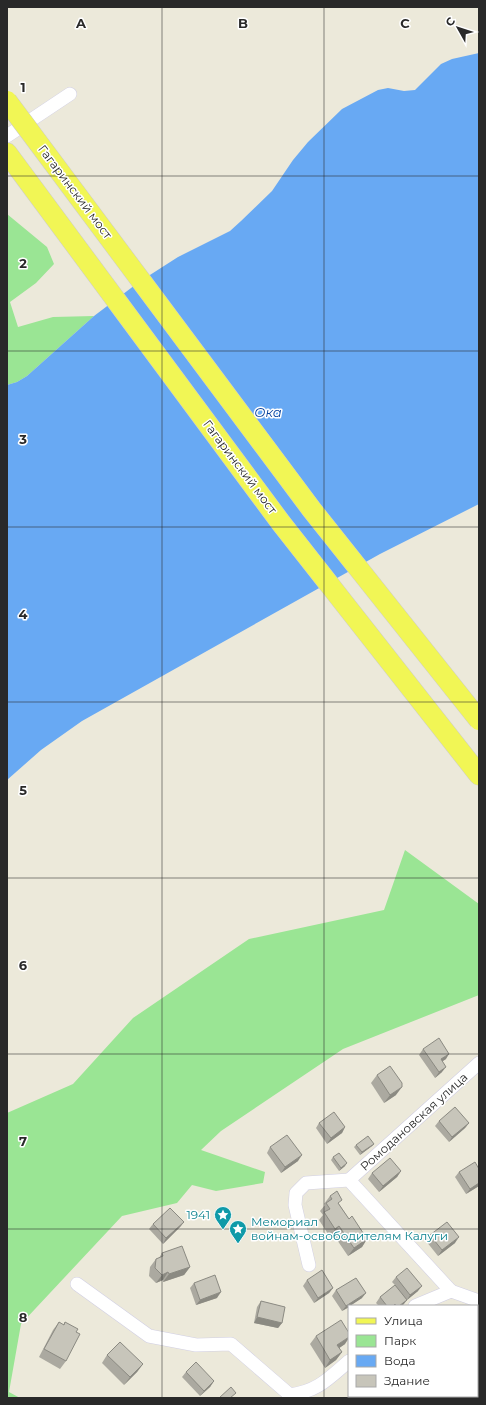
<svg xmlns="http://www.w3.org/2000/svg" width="486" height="1405" font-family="Montserrat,sans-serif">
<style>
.green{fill:#9ae594}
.water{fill:#68a9f3}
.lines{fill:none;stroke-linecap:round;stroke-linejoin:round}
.street-casing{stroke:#d1cfe3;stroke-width:14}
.primary-casing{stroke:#ccc;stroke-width:21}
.street{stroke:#fff;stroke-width:13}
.primary{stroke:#f1f655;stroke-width:20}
.primary-bridge-casing{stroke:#ccc;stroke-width:21;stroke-linecap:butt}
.primary-bridge{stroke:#f1f655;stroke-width:20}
.wall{fill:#aba9a0}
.shaded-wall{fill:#8b8a82}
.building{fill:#c7c5ba;stroke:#8b8a82}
.grid{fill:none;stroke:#292929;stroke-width:1;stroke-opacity:0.55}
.labels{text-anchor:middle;stroke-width:3;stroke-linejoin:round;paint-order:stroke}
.street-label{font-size:12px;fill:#292929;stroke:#fff}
.culture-label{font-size:12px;fill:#0d838f;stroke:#fff;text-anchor:end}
.water-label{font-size:13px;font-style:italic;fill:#08439e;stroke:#fff}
.grid-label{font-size:13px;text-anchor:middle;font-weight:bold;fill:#292929;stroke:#fff;stroke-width:3;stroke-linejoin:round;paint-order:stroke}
</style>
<rect width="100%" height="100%" fill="#ece9da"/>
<g class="green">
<path d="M7,214L47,247L54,264L36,283L10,302L18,327L53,317L94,316L27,376L17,382L7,385Z"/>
<path d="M405,850L479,904V995L343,1049L221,1131L201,1150L265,1172L263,1183L216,1191L192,1185L177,1203L122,1216L21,1324L9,1392L20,1398H7V1113L73,1084L133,1018L249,939L384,910Z"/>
</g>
<path class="water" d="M479,53V504L380,554L82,721L41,750L7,780V385L17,382L27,376L94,316L139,282L178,257L230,231L241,221L272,191L293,160L308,142L342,109L378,90L388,88L404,91L415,90L441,64L452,59Z"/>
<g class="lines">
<defs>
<g id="street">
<path d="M7,136L70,94"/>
<path d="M349,1180L479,1063"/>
<path d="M309,1265L295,1205L296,1193L306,1183L349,1180L451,1291L415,1306"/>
<path d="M77,1284L149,1336L196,1345L231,1344L290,1395C318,1391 328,1379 349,1361"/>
<path d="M451,1291L479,1301"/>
</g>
<path id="primary" d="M7,153L281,523L479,775"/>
</defs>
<use href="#street" class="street-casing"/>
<use href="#primary" class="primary-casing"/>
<use href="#street" class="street"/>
<use href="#primary" class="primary"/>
<defs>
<path id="primary-bridge" d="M7,101L312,510L479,720"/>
</defs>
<use href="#primary-bridge" class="primary-bridge-casing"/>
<use href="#primary-bridge" class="primary-bridge"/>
</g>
<g class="wall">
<path d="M423,1049L446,1059L442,1061V1072L435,1078L419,1055Z"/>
<path d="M377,1075L396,1095L384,1103L371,1083Z"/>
<path d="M439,1121L469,1123L465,1128L449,1142L435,1126Z"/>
<path d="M319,1123L345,1127L342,1133L327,1144L316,1128Z"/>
<path d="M374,1144L372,1146L360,1155L354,1147L356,1145Z"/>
<path d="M270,1147L298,1161L281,1173L267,1153Z"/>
<path d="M333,1157L345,1166L339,1171L331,1160Z"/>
<path d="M479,1169V1186L466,1194L455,1177L459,1172Z"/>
<path d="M401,1171L397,1177L379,1192L368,1179L372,1173Z"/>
<path d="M330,1196L339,1204L349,1219L367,1239L362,1247L348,1256L333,1234L330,1237L319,1220L323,1215L320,1211L325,1205L324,1204Z"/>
<path d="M184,1222L180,1227L163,1244L149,1229L153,1224Z"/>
<path d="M430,1235L455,1243L438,1256L426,1241Z"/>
<path d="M162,1253L190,1267L184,1275L163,1282V1280L156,1283L149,1276L150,1267L156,1259L159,1258Z"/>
<path d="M396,1277L418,1291L407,1300L402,1306H379L376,1303L380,1297L395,1285L392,1282Z"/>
<path d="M307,1280L333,1288L329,1293L314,1303L303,1286Z"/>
<path d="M194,1283L217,1298L196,1305L190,1288Z"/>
<path d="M336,1290L362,1298L349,1306V1307L342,1311L332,1296Z"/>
<path d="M261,1301L282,1323L278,1328L254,1323L257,1307Z"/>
<path d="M59,1322L63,1325L65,1322L66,1361L60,1369L39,1357L53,1330Z"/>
<path d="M316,1336L345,1344L339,1348L342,1352L336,1360L325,1368L310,1344Z"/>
<path d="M107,1355L143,1364L137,1372L124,1385L102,1363Z"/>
<path d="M186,1372L214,1381L210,1387L200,1396L182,1377Z"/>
</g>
<g class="shaded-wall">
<path d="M449,1054L446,1059L437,1065L441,1059Z"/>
<path d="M446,1067L442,1072L435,1078L439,1072Z"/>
<path d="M402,1087L396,1095L384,1103L390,1095Z"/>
<path d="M469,1123L465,1128L449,1142L452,1137Z"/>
<path d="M345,1127L342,1133L327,1144L331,1138Z"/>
<path d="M374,1144L372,1146L360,1155L362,1152Z"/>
<path d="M302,1155L298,1161L281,1173L285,1167Z"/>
<path d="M347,1163L345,1166L339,1171L341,1168Z"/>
<path d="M401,1171L397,1177L379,1192L383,1186Z"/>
<path d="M479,1183V1186L466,1194L470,1189Z"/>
<path d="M184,1222L180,1227L163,1244L166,1238Z"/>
<path d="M339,1226L333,1234L330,1237L335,1229Z"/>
<path d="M459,1237L455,1243L438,1256L442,1250Z"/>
<path d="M367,1239L362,1247L348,1256L354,1248Z"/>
<path d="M190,1267L184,1275L163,1282L169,1274Z"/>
<path d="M168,1272L163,1280L156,1283L162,1275Z"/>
<path d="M422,1286L418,1291L407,1300L403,1305L402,1306H399L407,1300L410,1295Z"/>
<path d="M333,1288L329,1293L314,1303L318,1298Z"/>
<path d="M221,1292L217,1298L196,1305L200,1300Z"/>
<path d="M366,1293L362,1298L350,1306H349V1307L342,1311L346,1306Z"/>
<path d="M257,1317L282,1323L278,1328L254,1323Z"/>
<path d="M349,1337V1338L345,1344L332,1353L337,1345Z"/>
<path d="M479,1346V1350L477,1351V1348Z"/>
<path d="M342,1352L336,1360L325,1368L330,1360Z"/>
<path d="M143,1364L137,1372L124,1385L130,1377Z"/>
<path d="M214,1381L210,1387L200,1396L204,1391Z"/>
</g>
<g class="building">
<path d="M439,1038L449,1054L441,1059L446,1067L439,1072L423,1049Z"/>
<path d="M390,1066L402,1083V1087L390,1095L377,1075Z"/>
<path d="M455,1107L469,1123L452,1137L439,1121Z"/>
<path d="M334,1112L345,1127L331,1138L319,1123Z"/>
<path d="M287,1135L302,1155L285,1167L270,1147Z"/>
<path d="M368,1136L374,1144L362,1152L356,1145Z"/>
<path d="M339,1153L347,1163L341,1168L333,1157Z"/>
<path d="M390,1158L401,1171L383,1186L372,1173Z"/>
<path d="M475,1162L479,1169V1183L470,1189L459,1172Z"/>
<path d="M337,1191L342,1200L338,1203L349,1219L352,1216L367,1239L354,1248L339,1226L335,1229L324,1212L330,1209L326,1203L332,1199L330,1196Z"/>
<path d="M170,1208L184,1222L166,1238L153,1224Z"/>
<path d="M447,1222L459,1237L442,1250L430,1235Z"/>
<path d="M182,1246L190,1267L169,1274L168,1272L162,1275L155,1268L156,1259L163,1256L162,1253Z"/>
<path d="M407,1268L422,1286L410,1295L396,1277Z"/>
<path d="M322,1270L333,1288L318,1298L307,1280Z"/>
<path d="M215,1275L221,1292L200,1300L194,1283Z"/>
<path d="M356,1278L366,1293L346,1306L336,1290Z"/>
<path d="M395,1285L407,1300L399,1306H396L395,1304L393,1306H387L380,1297Z"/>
<path d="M261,1301L285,1307L282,1323L257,1317Z"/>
<path d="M477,1311L479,1314V1346H478L477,1345Z"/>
<path d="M341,1320L349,1333V1337L337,1345L342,1352L330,1360L316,1336Z"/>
<path d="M59,1322L64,1325L65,1322L78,1329L76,1332L80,1334L66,1361L44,1349Z"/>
<path d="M120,1342L143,1364L130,1377L107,1355Z"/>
<path d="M196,1362L214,1381L204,1391L186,1372Z"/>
<path d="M231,1387L236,1393L230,1398H219Z"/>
<path d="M451,1396H455L456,1398H448Z"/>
</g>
<path class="grid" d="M162,7V1398M324,7V1398M7,176H479M7,351H479M7,527H479M7,702H479M7,878H479M7,1054H479M7,1229H479"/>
<defs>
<symbol id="sight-pin" viewBox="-11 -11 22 30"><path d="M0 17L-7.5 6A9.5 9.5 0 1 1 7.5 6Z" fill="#0f9aa8" stroke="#fff"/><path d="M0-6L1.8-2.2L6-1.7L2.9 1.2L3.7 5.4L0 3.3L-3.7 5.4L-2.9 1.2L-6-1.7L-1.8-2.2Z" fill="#fff"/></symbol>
</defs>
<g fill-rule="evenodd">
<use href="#sight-pin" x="213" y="1205" width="20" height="27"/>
<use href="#sight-pin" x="228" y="1219" width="20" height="27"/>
</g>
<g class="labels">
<g class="street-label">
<text transform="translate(75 192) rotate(53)" y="4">Гагаринский мост</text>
<text transform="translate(240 467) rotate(53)" y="4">Гагаринский мост</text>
<text transform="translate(414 1122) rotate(-42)" y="4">Ромодановская улица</text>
</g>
<g class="culture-label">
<text x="210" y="1219">1941</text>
<text x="251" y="1226" text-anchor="start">Мемориал<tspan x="251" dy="14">войнам-освободителям Калуги</tspan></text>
</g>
<g class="water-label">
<text x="268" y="417">Ока</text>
</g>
</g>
<g class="grid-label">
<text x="81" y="28">A</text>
<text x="243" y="28">B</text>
<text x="405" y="28">C</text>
<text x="23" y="92">1</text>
<text x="23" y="268">2</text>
<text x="23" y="444">3</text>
<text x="23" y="619">4</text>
<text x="23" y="795">5</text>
<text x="23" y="970">6</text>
<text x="23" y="1146">7</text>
<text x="23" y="1322">8</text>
</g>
<rect width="486" height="1405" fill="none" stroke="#292929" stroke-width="16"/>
<rect x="348" y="1305" width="130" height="92" fill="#ffffff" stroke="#a9a9a9"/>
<rect x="356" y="1318" width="20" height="6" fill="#f1f655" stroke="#a9a9a9"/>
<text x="384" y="1325" font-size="12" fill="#292929">Улица</text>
<rect x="356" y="1335" width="20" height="12" fill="#9ae594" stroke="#a9a9a9"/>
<text x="384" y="1345" font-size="12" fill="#292929">Парк</text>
<rect x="356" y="1355" width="20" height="12" fill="#68a9f3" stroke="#a9a9a9"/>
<text x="384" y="1365" font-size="12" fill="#292929">Вода</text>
<rect x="356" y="1375" width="20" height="12" fill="#c7c5ba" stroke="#a9a9a9"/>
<text x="384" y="1385" font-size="12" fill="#292929">Здание</text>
<g transform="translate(458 28) rotate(309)" stroke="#ffffff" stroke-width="3" paint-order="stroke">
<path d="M0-3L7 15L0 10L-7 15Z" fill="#292929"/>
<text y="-6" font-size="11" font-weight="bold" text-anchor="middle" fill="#292929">С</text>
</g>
</svg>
